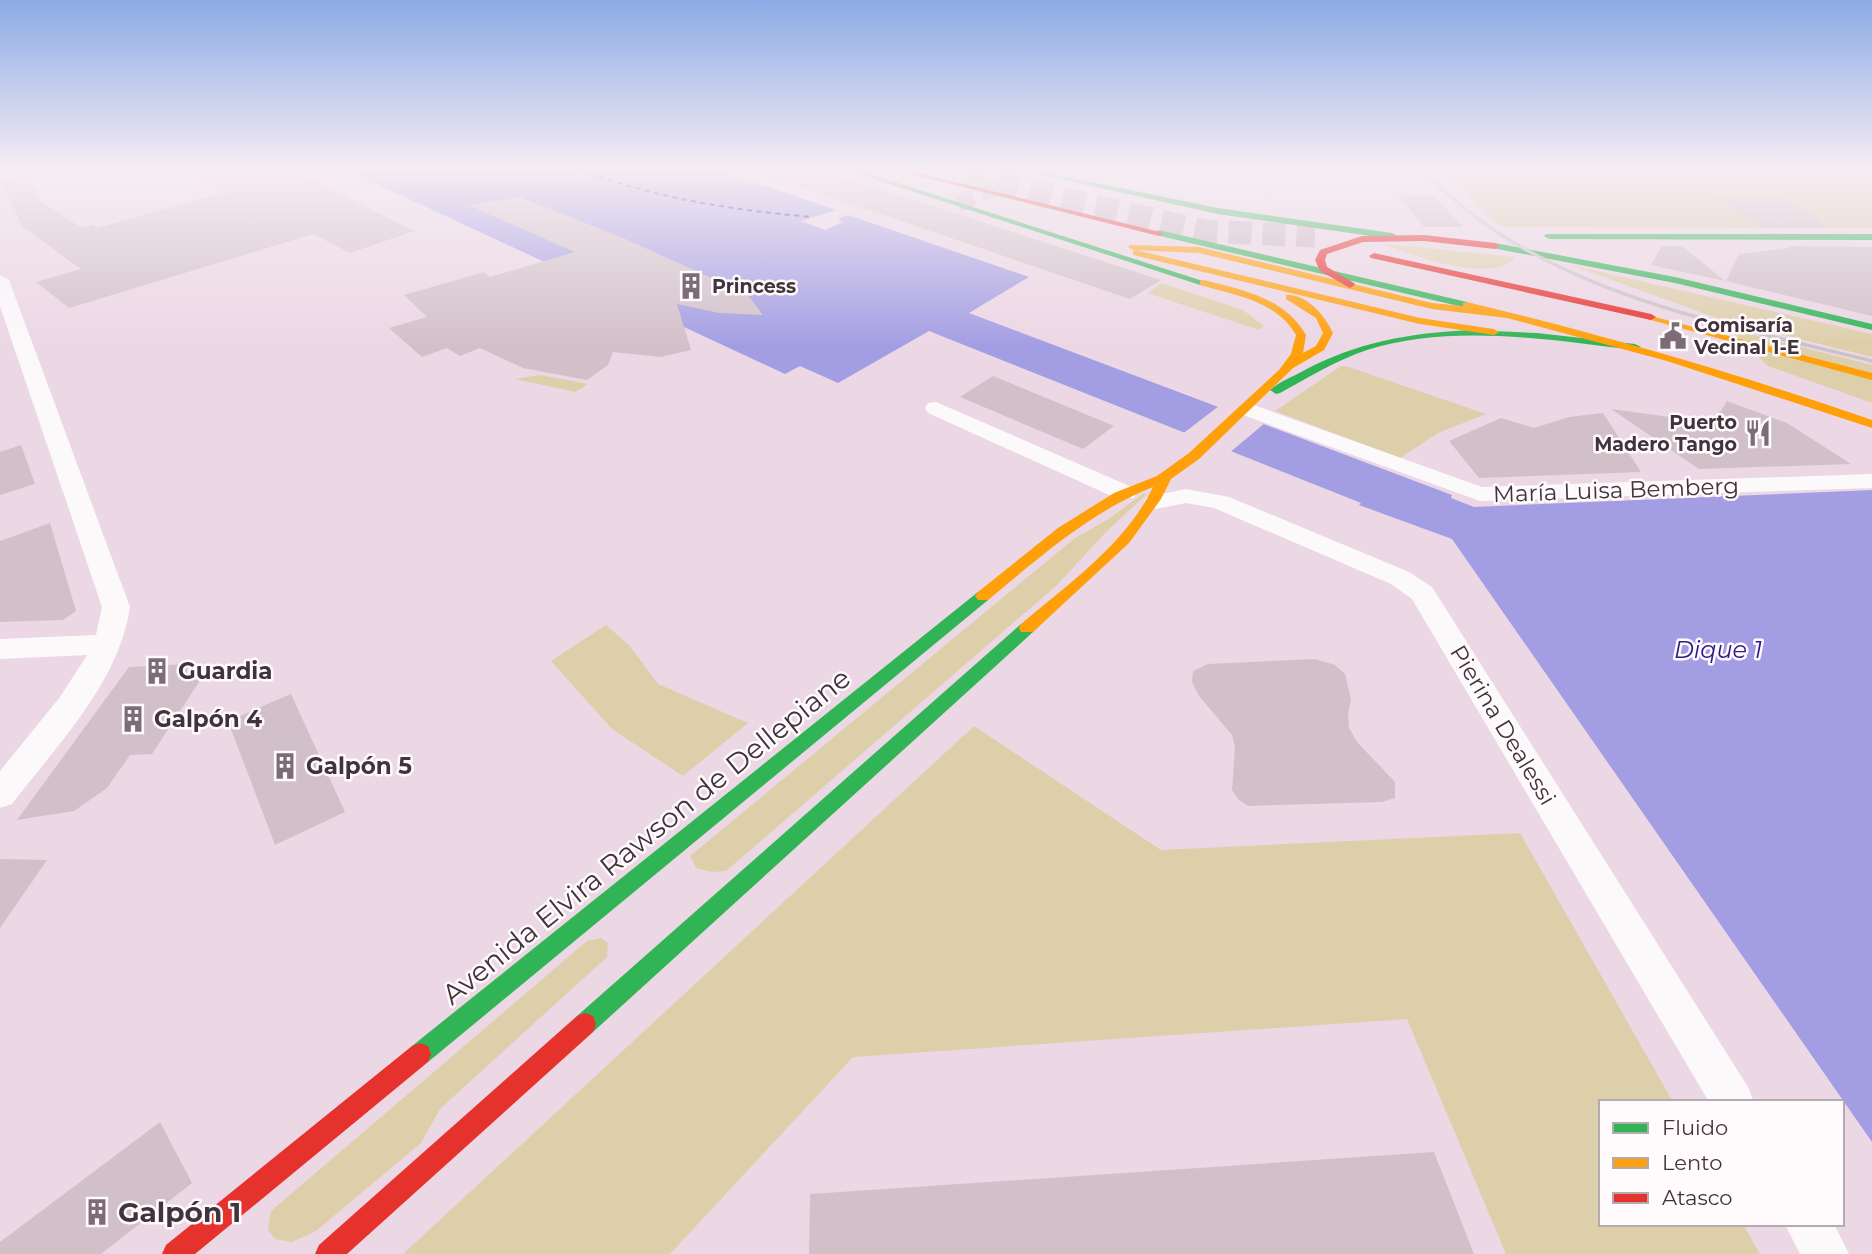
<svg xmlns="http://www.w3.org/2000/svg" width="1872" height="1254" font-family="Montserrat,sans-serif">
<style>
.green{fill:#decfab}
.water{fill:#a39ee3}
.pier{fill:#ecd7e4}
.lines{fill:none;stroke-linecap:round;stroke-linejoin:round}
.ferry{stroke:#2f1a86;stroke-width:2;stroke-dasharray:5 4.5;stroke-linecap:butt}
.building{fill:#d2c0c8}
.street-tunnel{stroke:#cab6c2;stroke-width:17;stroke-dasharray:17 8;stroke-linecap:butt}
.secondary-tunnel{stroke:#cab6c2;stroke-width:23;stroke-dasharray:23 11;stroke-linecap:butt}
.street{fill:#fcf9fb;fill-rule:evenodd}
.fast{fill:#30b455;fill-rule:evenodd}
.slow{fill:#ff9f0a;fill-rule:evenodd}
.jam{fill:#e5322d;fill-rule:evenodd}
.rail{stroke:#c8c3c6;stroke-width:3.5}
.labels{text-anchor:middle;stroke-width:5;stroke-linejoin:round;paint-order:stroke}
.far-poi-label{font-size:19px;font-weight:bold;fill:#41333c;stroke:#fffbfd;text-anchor:start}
.street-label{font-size:23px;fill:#41333c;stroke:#fffbfd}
.poi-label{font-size:23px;font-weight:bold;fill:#41333c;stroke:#fffbfd;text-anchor:start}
.water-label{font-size:24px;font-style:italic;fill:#2f1a86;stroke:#fffbfd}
.near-street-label{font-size:28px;fill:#41333c;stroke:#fffbfd}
.near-poi-label{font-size:28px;font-weight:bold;fill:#41333c;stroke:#fffbfd;text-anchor:start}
</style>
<rect width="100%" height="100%" fill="#ecd7e4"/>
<g class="green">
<path d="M1443,171H1872V228L1507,227L1496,224Z"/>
<path d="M1385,244L1515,257C1496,285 1411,256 1385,244Z"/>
<path d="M1567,264L1872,334V357L1720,319Z"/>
<path d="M1162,283L1243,310L1264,326L1259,330L1147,293Z"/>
<path d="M1730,329L1872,365V403L1768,366Z"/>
<path d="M1341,366L1349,367L1486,414L1438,433L1400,458L1275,411Z"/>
<path d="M540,375L588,384L575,392L515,379Z"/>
<path d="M1144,493L1146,495L1106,532L1056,586L726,871L712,872L696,868L690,856L1075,538L1107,520Z"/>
<path d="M606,625L629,645L658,684L748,723L683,776L612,729L551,661Z"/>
<path d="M974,726L1161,850L1520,833L1673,1102H1601V1224H1743L1760,1254H1506L1407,1019L853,1057L670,1254H403Z"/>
<path d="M601,938L608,943L607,957L440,1109L421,1143L316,1231L292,1242L275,1239L268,1230L271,1211L587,941Z"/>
</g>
<path class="water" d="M349,171H720L836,210L801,221L825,230L843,222L838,219L848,215L1029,277L969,313L1452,495L1451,498L1474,507L1872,490V1142L1452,539L1359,505L1361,503L929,331L838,383L800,366L785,374Z"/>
<path class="pier" d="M1219,406L1265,423L1228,454L1181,435Z"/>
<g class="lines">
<path class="ferry" d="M581,171C663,199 725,209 811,217"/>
</g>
<g class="building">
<path d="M187,171H295L414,231L350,253L313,234L69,308L36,282L81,269L22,226L1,180L27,175L41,202L82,228L93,225L97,228L226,192Z"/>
<path d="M763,171H833L846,178L1161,280L1130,299L763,174Z"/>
<path d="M1397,195H1433L1463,227H1424Z"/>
<path d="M1712,196L1783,197L1830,227H1759Z"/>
<path d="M520,197L623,238L747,294L763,315L719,313L677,304L691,350L661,357L613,352L608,365L587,380L523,368L480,348L460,356L447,348L422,357L389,328L427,317L404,295L484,272L490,277L575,252L468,205Z"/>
<path d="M1662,246H1682L1725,281L1651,265Z"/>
<path d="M1787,246L1872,247V316L1726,281L1739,254L1790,248Z"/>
<path d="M993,376L1114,426L1083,449L960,397Z"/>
<path d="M1727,401L1787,423L1851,464L1699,469L1611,409L1692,420L1701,428L1717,417Z"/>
<path d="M1603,413L1641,472L1479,478L1449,441L1501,418L1534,428L1569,417Z"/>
<path d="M21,445L35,484L0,495V452Z"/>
<path d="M50,523L76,611L63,620L0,622V541Z"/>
<path d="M1315,659L1335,665L1345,674L1351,699L1348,714L1349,728L1357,742L1395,782V798L1382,802L1248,806L1238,799L1232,790L1235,747L1232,735L1199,696L1192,682L1193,671L1208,664Z"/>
<path d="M189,664L184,680L201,679L152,754L130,755L107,788L74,811L17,820L129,667Z"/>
<path d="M291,694L345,812L275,845L228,721Z"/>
<path d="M0,859L47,860L0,928Z"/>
<path d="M160,1122L192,1183L101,1254H0V1242Z"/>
<path d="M1434,1152L1474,1254H809L810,1194Z"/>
</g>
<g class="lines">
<path class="street-tunnel" d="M958,204L1029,171"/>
<path class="secondary-tunnel" d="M964,171L1060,198L1204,231L1315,236"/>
<g class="street">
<path d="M0,275L9,280L130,607C119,683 57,745 12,804L0,808V771L60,697L87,655L0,659V639L96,635L102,607L0,306Z"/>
<path d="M936,402L1134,488L1137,493L1134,498H1116L928,413L925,408L928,403Z"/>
<path d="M1248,403L1482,487L1872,474V488L1480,501L1240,414L1237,409Z"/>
<path d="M1186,489L1229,497L1409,572L1432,587L1748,1087L1754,1102H1709L1412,599L1391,584L1214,508L1186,503L1156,509L1147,507L1144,502L1147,497Z"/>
<path d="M1785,1224H1834L1849,1254H1800Z"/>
</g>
<g class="fast">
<path d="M850,171H861L1209,283L1200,285Z"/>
<path d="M1024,171H1038L1218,208L1392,233L1397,236L1392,239L1218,214Z"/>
<path d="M1159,230L1467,302L1472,305L1467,308L1156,235L1154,233Z"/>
<path d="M1546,234H1872V240L1549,239L1544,236Z"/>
<path d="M1495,243L1675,277L1872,324V330L1675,283L1492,248L1490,246Z"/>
<path d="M1470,330L1537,333L1635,344L1641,347L1635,350C1549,340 1452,323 1367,350C1337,360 1309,377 1280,393L1276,394L1270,390C1279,382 1292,377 1303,371C1357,342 1410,333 1470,330Z"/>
<path d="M983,591L988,592L991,596L988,600L428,1062L420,1065L412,1062L409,1054L412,1046L978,592Z"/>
<path d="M1027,623L1035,628L1033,632L593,1032L585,1035L577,1032L574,1024L577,1016L1021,624Z"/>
</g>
<g class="slow">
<path d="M1130,245L1199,247L1432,303L1463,306V303L1467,302C1604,335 1739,374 1872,420V428L1667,361L1507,318L1432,309L1199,253L1133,250L1128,247Z"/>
<path d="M1136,250L1420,318L1494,329L1499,332L1494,335L1420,324L1133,255V251Z"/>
<path d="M1204,280C1243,290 1285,298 1306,335L1303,353L1316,346L1323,333L1316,318L1286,299V295C1307,293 1326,317 1333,333L1324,350L1293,368L1199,459L1171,479L1161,499L1129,543L1033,632H1021L1019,628L1021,624C1068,584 1126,544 1153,487C1090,512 1040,557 988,600H978L975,596L978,592L1058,528L1114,493L1157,476L1189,453L1279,370L1291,354L1296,335C1277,301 1235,295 1200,285V281Z"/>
<path d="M1647,315L1872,373V380L1647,319Z"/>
</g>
<g class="jam">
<path d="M899,171H911L1164,233L1159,236Z"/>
<path d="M1424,235L1495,243L1500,246L1495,249L1424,241L1363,242L1327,254L1325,260L1327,267L1354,283L1355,285L1350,288L1320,271L1315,260L1320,250L1362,236Z"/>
<path d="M1374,253L1651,314L1656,317L1651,320L1371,258L1369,256Z"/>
<path d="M585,1013L593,1016L596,1024L593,1032L347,1254H315L319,1245L577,1016Z"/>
<path d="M420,1043L428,1046L431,1054L428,1062L195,1254H162L166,1245L412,1046Z"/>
</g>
<path class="rail" d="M1421,171C1452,198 1482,225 1518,245C1626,308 1753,331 1872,361"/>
</g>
<linearGradient id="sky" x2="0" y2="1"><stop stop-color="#8cabe6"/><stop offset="0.49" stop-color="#f6edf3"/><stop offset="1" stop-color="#f6edf3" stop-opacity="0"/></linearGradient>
<rect width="1872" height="346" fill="url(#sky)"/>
<defs>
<symbol id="building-bare" viewBox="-9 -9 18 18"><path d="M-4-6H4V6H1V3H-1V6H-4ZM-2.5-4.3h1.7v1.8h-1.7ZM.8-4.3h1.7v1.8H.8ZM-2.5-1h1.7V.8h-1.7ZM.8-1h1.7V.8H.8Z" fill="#7d6c77" stroke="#fffbfd" stroke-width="2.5" paint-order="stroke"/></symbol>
<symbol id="civic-bare" viewBox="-9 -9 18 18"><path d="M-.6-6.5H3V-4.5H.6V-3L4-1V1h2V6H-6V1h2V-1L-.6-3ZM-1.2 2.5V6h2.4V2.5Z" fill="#7d6c77" stroke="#fffbfd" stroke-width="2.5" paint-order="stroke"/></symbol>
<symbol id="restaurant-bare" viewBox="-9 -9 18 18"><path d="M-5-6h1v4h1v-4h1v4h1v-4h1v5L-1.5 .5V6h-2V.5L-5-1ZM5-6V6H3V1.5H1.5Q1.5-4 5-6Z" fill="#7d6c77" stroke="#fffbfd" stroke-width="2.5" paint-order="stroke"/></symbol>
</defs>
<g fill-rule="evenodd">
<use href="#building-bare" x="672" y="267" width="38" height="38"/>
<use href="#civic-bare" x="1654" y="317" width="38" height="38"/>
<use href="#restaurant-bare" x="1739" y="414" width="38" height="38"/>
<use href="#building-bare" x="138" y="652" width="38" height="38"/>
<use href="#building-bare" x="114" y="700" width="38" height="38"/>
<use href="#building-bare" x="266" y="747" width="38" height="38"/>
<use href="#building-bare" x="78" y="1193" width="38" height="38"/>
</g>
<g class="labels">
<g class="far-poi-label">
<text x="712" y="293">Princess</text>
<text x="1694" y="332">Comisaría<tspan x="1694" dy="22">Vecinal 1-E</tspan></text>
<text x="1737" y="429" text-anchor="end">Puerto<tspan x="1737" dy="22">Madero Tango</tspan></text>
</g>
<g class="street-label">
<text transform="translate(1616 490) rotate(-2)" y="8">María Luisa Bemberg</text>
<text transform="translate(1503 725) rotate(59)" y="8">Pierina Dealessi</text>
</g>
<g class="poi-label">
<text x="178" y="679">Guardia</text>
<text x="154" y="727">Galpón 4</text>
<text x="306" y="774">Galpón 5</text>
</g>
<g class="water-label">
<text x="1718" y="658">Dique 1</text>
</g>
<g class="near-street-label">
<text transform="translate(646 836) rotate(-39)" y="10">Avenida Elvira Rawson de Dellepiane</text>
</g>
<g class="near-poi-label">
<text x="118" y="1222">Galpón 1</text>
</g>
</g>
<rect x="1599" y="1100" width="245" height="126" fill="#fffbfd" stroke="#b3abb0" stroke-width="2"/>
<rect x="1613" y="1123" width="35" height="10" fill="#30b455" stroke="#b3abb0" stroke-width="2"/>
<text x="1662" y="1135" font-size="21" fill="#41333c">Fluido</text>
<rect x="1613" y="1158" width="35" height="10" fill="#ff9f0a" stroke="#b3abb0" stroke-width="2"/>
<text x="1662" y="1170" font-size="21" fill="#41333c">Lento</text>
<rect x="1613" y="1193" width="35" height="10" fill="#e5322d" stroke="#b3abb0" stroke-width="2"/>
<text x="1662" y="1205" font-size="21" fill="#41333c">Atasco</text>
</svg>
